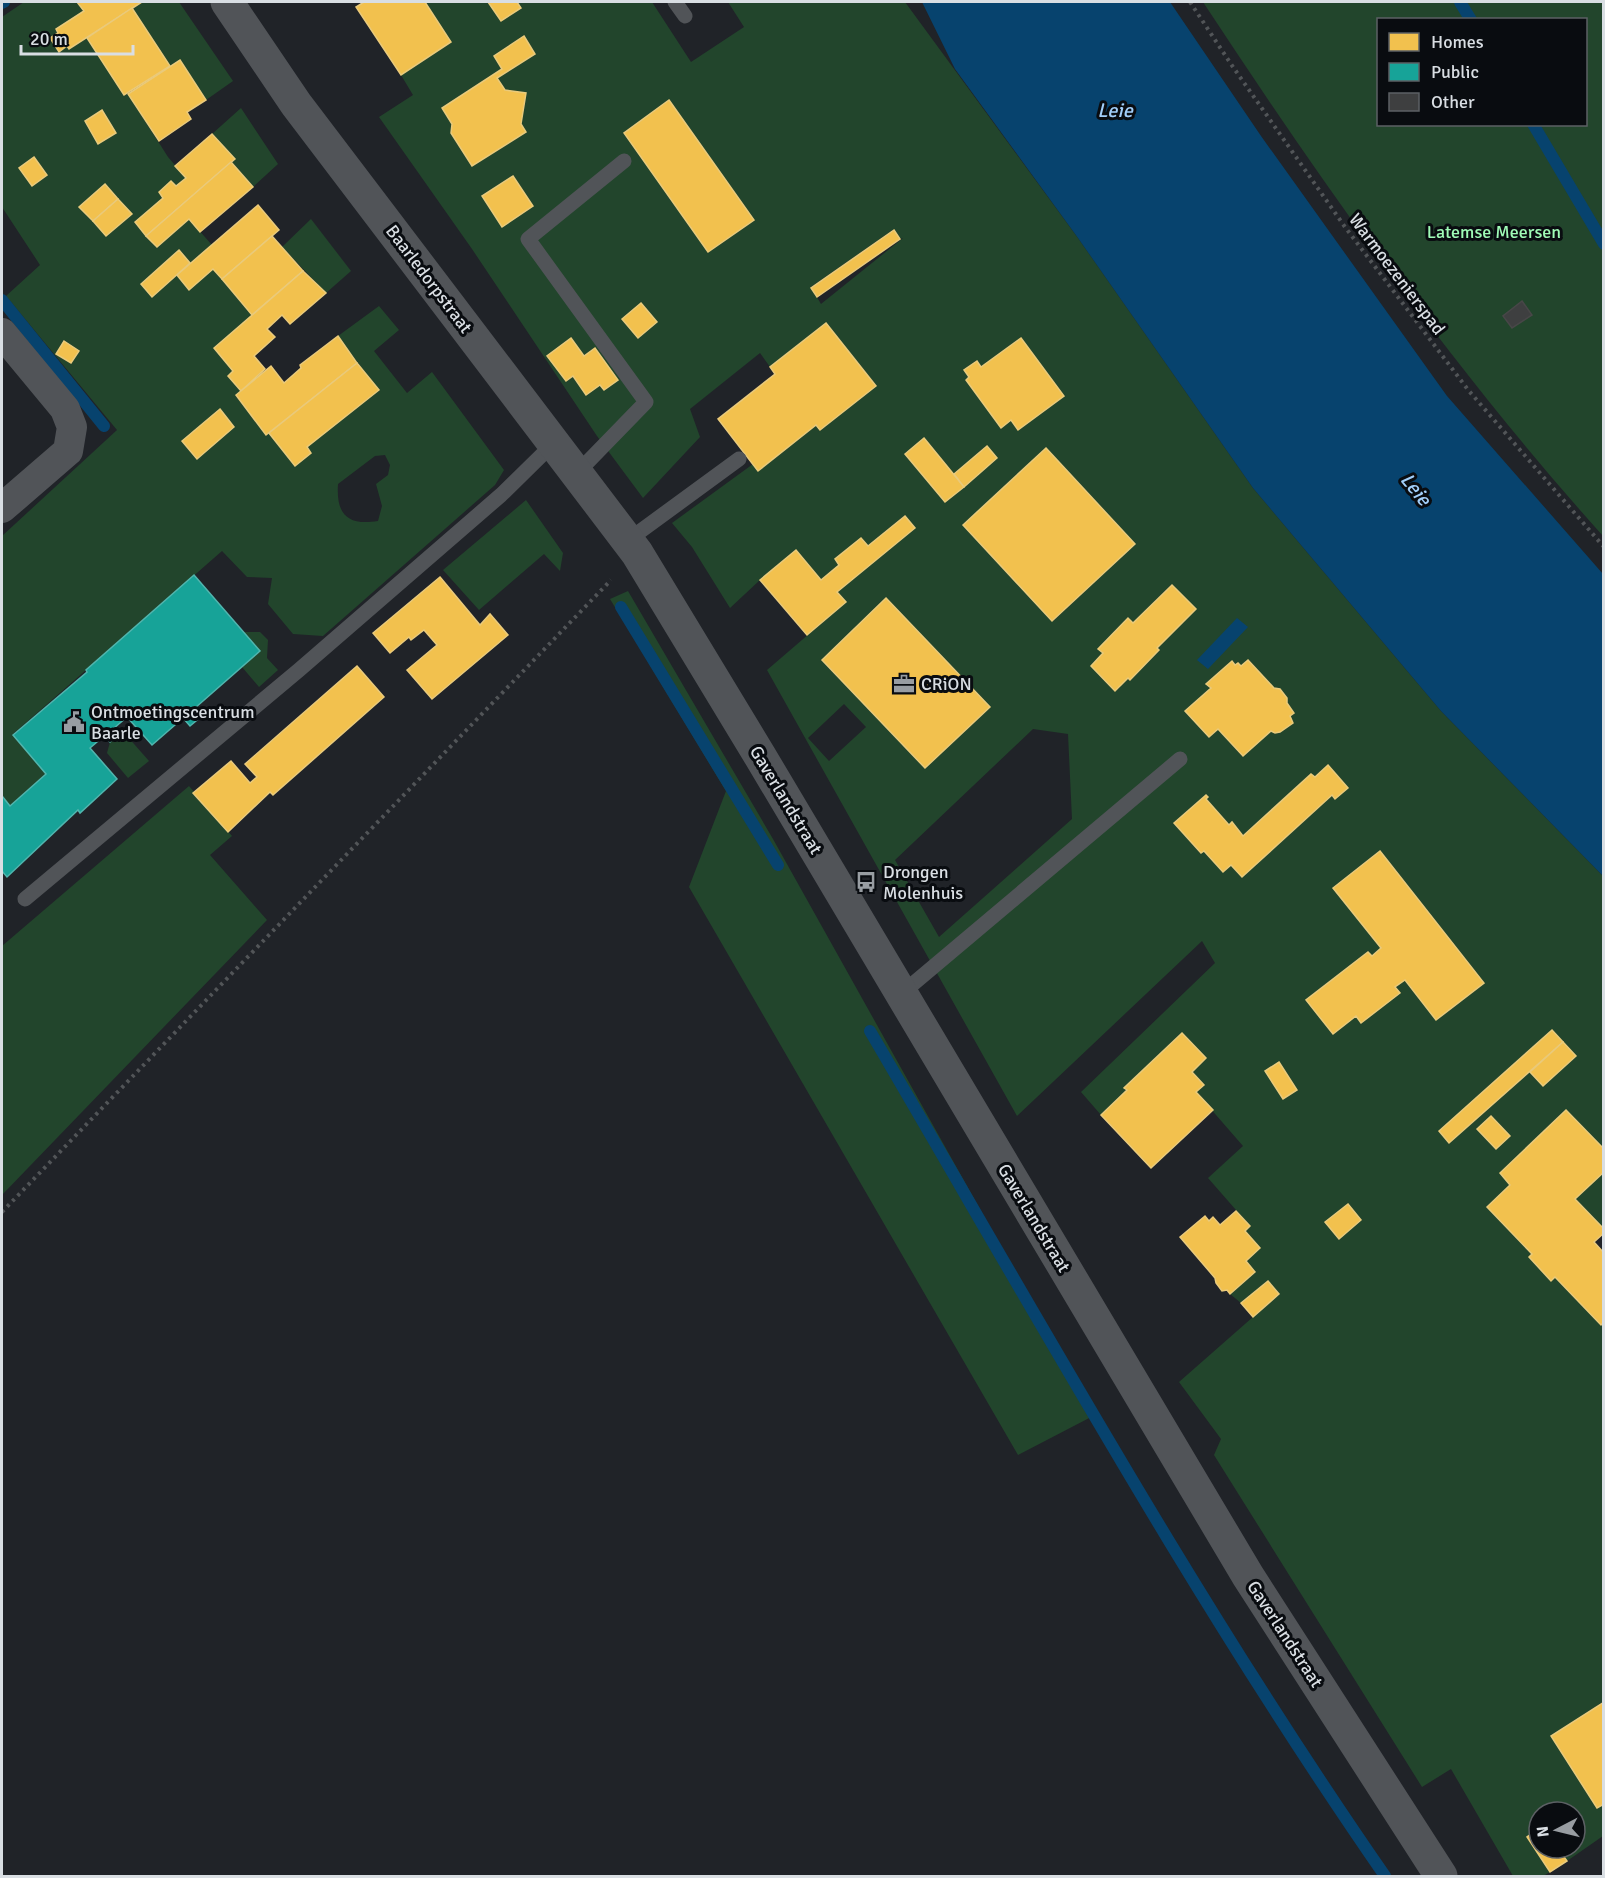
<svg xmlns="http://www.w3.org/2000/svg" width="1605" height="1878" font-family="Signika,sans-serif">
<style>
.green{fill:#22452c;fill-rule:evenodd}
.water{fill:#07436e}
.homes{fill:#f2c14e;stroke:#eaca7b;stroke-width:1.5}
.public{fill:#17a398;stroke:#51b5ae;stroke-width:1.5}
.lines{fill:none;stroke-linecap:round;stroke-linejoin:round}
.stream{stroke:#07436e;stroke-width:12}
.building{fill:#3e3f40;stroke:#484748;stroke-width:1.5}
.path{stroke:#525558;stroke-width:4;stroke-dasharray:3 4.5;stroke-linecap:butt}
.lane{stroke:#515458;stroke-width:15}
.street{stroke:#515458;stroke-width:30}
.secondary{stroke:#515458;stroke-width:33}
.labels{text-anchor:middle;stroke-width:6;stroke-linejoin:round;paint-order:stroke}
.park-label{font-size:18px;fill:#9ffbb6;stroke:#090c10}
.street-label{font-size:18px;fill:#d9dee3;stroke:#090c10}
.poi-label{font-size:18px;fill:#d9dee3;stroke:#090c10;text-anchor:start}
.water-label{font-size:20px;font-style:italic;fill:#a2cffa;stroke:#090c10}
</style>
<rect width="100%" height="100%" fill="#202328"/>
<g class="green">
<path d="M24,2H77L84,11L56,29L58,33L50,38L59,52L67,46L69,49L87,38L124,95L128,94L168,157L186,178L176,186L159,192L163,198L135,223L157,247L189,219L212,245L190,263L179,251L141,284L152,297L177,275L189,290L213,269L252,315L214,348L233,371L228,376L241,391L236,396L266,435L269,433L295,466L311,453L307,447L378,390L338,336L379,306L399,330L374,351L407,393L432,372L504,470L495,485L323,636L293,634L268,604L272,578L247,577L222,551L13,734L46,774L10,806L2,796V536L117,430L6,296L40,265L2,207V17ZM102,111L116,133L99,143L85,121ZM105,184L131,214L106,236L80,206ZM220,410L234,427L196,458L183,441ZM385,455L390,465L388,475L376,484L382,506L378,521C347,526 336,514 338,484L375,456Z"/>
<path d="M141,2H179L233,81L206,100L180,60L170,66L132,8Z"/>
<path d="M425,2H488L501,21L520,8L517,2H652L691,62L744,27L728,2H905L1078,238L1253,488L1441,711L1603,876V1149L1566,1110L1500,1173L1510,1185L1487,1207L1532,1254L1529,1257L1551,1281L1555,1277L1603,1322V1702L1551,1736L1597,1808L1603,1804V1836L1567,1861L1562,1854L1571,1848H1575V1812H1539V1828L1527,1837L1550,1872L1543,1876H1513L1451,1769L1422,1787L1214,1455L1221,1439L1179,1382L1279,1294L1268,1281L1241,1303L1230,1294L1255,1272L1246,1261L1260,1248L1245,1231L1250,1226L1208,1178L1243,1146L1196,1092L1204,1085L1192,1072L1206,1058L1182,1033L1124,1088L1127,1090L1101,1115L1081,1092L1215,963L1202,941L1017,1116L767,670L845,603L837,592L915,528L904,516L868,546L861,538L835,559L839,565L821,580H760L730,608L692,547L672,523L753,464L816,425L820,430L876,385L826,323L770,367L760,353L690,409L700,437L643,498L597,436L472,249L379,117L413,95L401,75L451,42ZM524,36L535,54L497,78L505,90L526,93L521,124L525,132L472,166L451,133L452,124L442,108L502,69L494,56ZM669,100L753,220L708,252L624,133ZM513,176L533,206L502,226L483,196ZM893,230L900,239L903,238L821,304L811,287ZM1021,338L1064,396L1018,430L1011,420L1001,427L966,380L969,377L964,370L976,361L981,367ZM571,339L584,356L595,348L618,380L605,390L600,385L586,395L573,376L566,381L548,356ZM924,438L954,474L986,446L997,458L945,502L905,454ZM1046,448L1135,544L1053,621L963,525ZM1171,585L1196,609L1157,648L1159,651L1130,679L1128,678L1116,691L1091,666L1103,653L1099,648L1128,618L1133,623ZM886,599L989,707L925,768L822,660ZM1249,660L1274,688L1280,689L1287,698V703L1294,713L1290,716L1293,723L1280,732L1275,733L1271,731L1242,756L1218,729L1209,737L1185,711L1211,688L1207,683L1231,662L1235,665L1238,663L1241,666ZM844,704L866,727L829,761L808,738ZM1033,729L1068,734L1072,819L939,937L895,860ZM1328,766L1347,788L1335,798L1332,795L1242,877L1231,865L1223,872L1204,851L1200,853L1174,823L1206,795L1208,797L1206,799L1229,825L1232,822L1243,836L1311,774L1315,777ZM1380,851L1484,983L1437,1020L1405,980L1395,987L1399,993L1361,1023L1356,1016L1306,1000L1368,952L1372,956L1381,948L1334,888ZM1552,1030L1576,1056L1543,1086L1530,1072L1449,1143L1439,1131Z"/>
<path d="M1203,2H1603V536C1454,370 1325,188 1203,2ZM1378,20H1586V124H1378Z"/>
<path d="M241,108L278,164L253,187L231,162L234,159L212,134Z"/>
<path d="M311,219L351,271L326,293L282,247Z"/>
<path d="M526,500L563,553L560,571L544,554L479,610L443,570Z"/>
<path d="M628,591L773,839L1095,1415L1018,1455L689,887L726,791L610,599Z"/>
<path d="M244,632H260L268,640L267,658L278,670L259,687L242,667L260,651Z"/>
<path d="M118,734L127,736L149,761L128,778L107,753L110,742Z"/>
<path d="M189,786L232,836L210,855L267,920L2,1195V946Z"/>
<path d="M1603,1172V1229L1575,1199Z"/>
</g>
<g class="water">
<path d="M922,2H1170L1261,136L1447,396L1603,574V876L1441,711L1253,488L1078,238L955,69Z"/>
<path d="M1237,618L1248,627L1208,669L1197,660Z"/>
</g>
<g class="homes">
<path d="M77,2H142L69,49L67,46L59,52L50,38L58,33L56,29L84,11Z"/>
<path d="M364,2H425L451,42L401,75L356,7Z"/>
<path d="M488,2H517L521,8L501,21Z"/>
<path d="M132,8L170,66L124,95L87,38Z"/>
<path d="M524,36L535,54L497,78L505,90L526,93L521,124L526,132L472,166L451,133L452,124L442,108L502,69L494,56Z"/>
<path d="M180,60L206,100L187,112L191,119L159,141L128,94Z"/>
<path d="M669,100L754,220L708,252L624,133Z"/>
<path d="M102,110L116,133L98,144L85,121Z"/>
<path d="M212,134L235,159L146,236L135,222L163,198L159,192L171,181L176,186L186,178L175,166Z"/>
<path d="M34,157L47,175L32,186L19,168Z"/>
<path d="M231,162L253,187L200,232L189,219L157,247L146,236Z"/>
<path d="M513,176L533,206L502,227L482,196Z"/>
<path d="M105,184L118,199L93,221L79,207Z"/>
<path d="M118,199L132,214L106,236L93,221Z"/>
<path d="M258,205L279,230L222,279L213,269L189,290L177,275Z"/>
<path d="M894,230L900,239L817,297L811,288Z"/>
<path d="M272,236L303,271L252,315L222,279Z"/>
<path d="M179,250L190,263L152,297L141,284Z"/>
<path d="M303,271L326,293L290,324L282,315L267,329L275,337L254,356L265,369L241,391L228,376L233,371L214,348Z"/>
<path d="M641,303L657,322L638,338L622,319Z"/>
<path d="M826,323L876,386L820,430L816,425L758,471L718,419L775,374L770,367Z"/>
<path d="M338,336L357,363L266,435L236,395L271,366L284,383L301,368L300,365Z"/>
<path d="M571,338L584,356L595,348L618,380L604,390L600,385L586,395L573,376L566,381L547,356Z"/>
<path d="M1021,338L1064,396L1018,430L1011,420L1001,428L966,380L969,377L964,370L977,361L981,367Z"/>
<path d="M64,341L79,351L71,363L56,354Z"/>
<path d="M357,363L379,390L307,447L311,453L295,466L269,433Z"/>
<path d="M220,409L234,427L197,459L182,441Z"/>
<path d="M924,438L964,487L945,502L905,454Z"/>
<path d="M987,446L997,458L964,487L954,474Z"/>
<path d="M1046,448L1135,544L1052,621L963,525Z"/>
<path d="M905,516L915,528L837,592L846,602L807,635L760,580L796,550L821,580L839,565L835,559L861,538L868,546Z"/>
<path d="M440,577L480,625L490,614L508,635L432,699L407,670L437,645L424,630L411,640L409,637L390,653L373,633Z"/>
<path d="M1172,585L1196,609L1157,648L1159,650L1130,680L1128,678L1115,691L1091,666L1103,653L1098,649L1128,618L1133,623Z"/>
<path d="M886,598L990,707L925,768L822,660Z"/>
<path d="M1248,660L1274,688L1280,689L1287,698V703L1294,713L1290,716L1293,723L1280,732L1275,733L1271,731L1243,756L1218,729L1209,737L1185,711L1211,688L1206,684L1232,661L1235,665L1238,663L1241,666Z"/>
<path d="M357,666L384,697L273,795L270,792L228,832L193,793L231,761L250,783L257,777L245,764Z"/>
<path d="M1328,765L1348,788L1335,799L1332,795L1242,877L1231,865L1223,872L1204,851L1201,853L1174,823L1206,795L1208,797L1206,799L1229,825L1232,822L1243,836L1311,774L1315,777Z"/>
<path d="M1380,851L1484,983L1436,1020L1405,980L1395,987L1400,993L1361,1023L1356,1016L1333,1034L1306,1000L1368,952L1372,956L1381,948L1333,888Z"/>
<path d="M1552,1030L1563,1042L1449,1143L1439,1131Z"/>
<path d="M1182,1033L1206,1058L1192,1072L1204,1085L1196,1092L1213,1110L1151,1168L1101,1115L1127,1090L1124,1088Z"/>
<path d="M1563,1042L1576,1056L1543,1086L1530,1072Z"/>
<path d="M1279,1062L1297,1090L1283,1099L1265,1071Z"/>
<path d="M1566,1110L1604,1149V1172L1575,1199L1604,1229V1233L1594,1242L1604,1253V1322L1601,1325L1555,1277L1551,1281L1529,1257L1532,1254L1487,1207L1510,1185L1500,1173Z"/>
<path d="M1491,1116L1510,1136L1496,1149L1477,1129Z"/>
<path d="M1348,1204L1361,1220L1339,1239L1325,1222Z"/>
<path d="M1236,1211L1250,1226L1245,1231L1260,1248L1246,1261L1255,1272L1230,1294L1227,1290L1222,1291L1216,1283L1215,1278L1180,1237L1205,1216L1209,1221L1213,1217L1220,1225Z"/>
<path d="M1268,1281L1279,1294L1253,1317L1241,1303Z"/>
<path d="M1604,1702V1804L1597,1808L1551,1736Z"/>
<path d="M1539,1828V1848H1571L1562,1854L1567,1861L1550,1872L1527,1837Z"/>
</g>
<path class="public" d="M194,575L260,651L195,708L202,716L190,726L183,718L152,745L127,717L113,729L118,734L110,742L104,736L90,748L117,779L80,813L78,810L7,877L2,871V796L10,806L46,774L13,735L87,672L86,670Z"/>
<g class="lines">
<g class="stream">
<path d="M1460,2L1471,20"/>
<path d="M2,3L4,2"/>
<path d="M1533,124L1604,244"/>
<path d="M2,300L104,426"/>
<path d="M621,607L778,865"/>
<path d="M870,1031C1037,1316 1197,1605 1385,1876"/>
</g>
</g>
<path class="building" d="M1522,301L1532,315L1512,328L1503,316Z"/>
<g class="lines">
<g class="path">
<path d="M1190,2L1233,67L1345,227L1469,391L1604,547"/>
<path d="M2,1212L611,580"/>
</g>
<g class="lane">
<path d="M675,2L685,16"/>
<path d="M576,474L646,402L528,239L624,161"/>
<path d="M627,541L739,459"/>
<path d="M25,899L299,670L501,495L553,444"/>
<path d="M901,994L1180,759"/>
</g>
<path class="street" d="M2,333L65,409L72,427L68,451L2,508"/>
<path class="secondary" d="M227,2L296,104L637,553L760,756L1248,1576L1441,1876"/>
</g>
<defs>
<symbol id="office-bare" viewBox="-9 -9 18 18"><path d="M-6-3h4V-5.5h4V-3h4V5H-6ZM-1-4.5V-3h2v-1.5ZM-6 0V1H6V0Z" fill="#989da2" stroke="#090c10" stroke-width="2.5" paint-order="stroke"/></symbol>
<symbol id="civic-bare" viewBox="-9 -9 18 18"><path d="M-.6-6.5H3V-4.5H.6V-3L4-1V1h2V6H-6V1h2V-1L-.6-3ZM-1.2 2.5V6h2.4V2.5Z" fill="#989da2" stroke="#090c10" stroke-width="2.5" paint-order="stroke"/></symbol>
<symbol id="bus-bare" viewBox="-9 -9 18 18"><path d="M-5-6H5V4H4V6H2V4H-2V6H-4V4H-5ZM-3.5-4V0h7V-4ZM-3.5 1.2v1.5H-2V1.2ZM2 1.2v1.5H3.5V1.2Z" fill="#989da2" stroke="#090c10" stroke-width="2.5" paint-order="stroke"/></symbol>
</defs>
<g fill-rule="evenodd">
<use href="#office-bare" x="889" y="669" width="30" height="30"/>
<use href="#civic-bare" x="59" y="707" width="30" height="30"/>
<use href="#bus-bare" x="851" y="867" width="30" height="30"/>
</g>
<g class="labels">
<g class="park-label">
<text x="1494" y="238">Latemse Meersen</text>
</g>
<g class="street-label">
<text transform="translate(1397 274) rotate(53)" y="6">Warmoezenierspad</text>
<text transform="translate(429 279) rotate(53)" y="6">Baarledorpstraat</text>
<text transform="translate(786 800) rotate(59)" y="6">Gaverlandstraat</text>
<text transform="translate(1034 1218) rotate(59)" y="6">Gaverlandstraat</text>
<text transform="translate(1285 1634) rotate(57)" y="6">Gaverlandstraat</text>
</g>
<g class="poi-label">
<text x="921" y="690">CRiON</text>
<text x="91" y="718">Ontmoetingscentrum<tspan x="91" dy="21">Baarle</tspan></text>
<text x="883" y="878">Drongen<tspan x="883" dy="21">Molenhuis</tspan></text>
</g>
<g class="water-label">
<text x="1115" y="117">Leie</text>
<text transform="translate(1416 489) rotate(51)" y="7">Leie</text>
</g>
</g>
<rect width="1605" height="1878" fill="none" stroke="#d9dee3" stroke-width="6"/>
<rect x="1377" y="18" width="210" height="108" fill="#090c10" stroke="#5c6064" stroke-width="1.5"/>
<rect x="1389" y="33" width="30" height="18" fill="#f2c14e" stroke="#5c6064" stroke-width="1.5"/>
<text x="1431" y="48" font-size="18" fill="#d9dee3">Homes</text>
<rect x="1389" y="63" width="30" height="18" fill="#17a398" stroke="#5c6064" stroke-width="1.5"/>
<text x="1431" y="78" font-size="18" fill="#d9dee3">Public</text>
<rect x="1389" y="93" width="30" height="18" fill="#3e3f40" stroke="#5c6064" stroke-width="1.5"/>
<text x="1431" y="108" font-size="18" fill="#d9dee3">Other</text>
<g transform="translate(1557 1830) rotate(263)"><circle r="28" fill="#090c10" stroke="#5c6064" stroke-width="1.5"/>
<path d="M0-4.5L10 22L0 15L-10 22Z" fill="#989da2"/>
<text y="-9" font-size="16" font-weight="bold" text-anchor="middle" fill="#d9dee3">N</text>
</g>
<path d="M21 45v9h112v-9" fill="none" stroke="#d9dee3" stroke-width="3"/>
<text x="30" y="45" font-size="18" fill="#d9dee3" stroke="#090c10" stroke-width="4.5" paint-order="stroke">20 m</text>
</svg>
